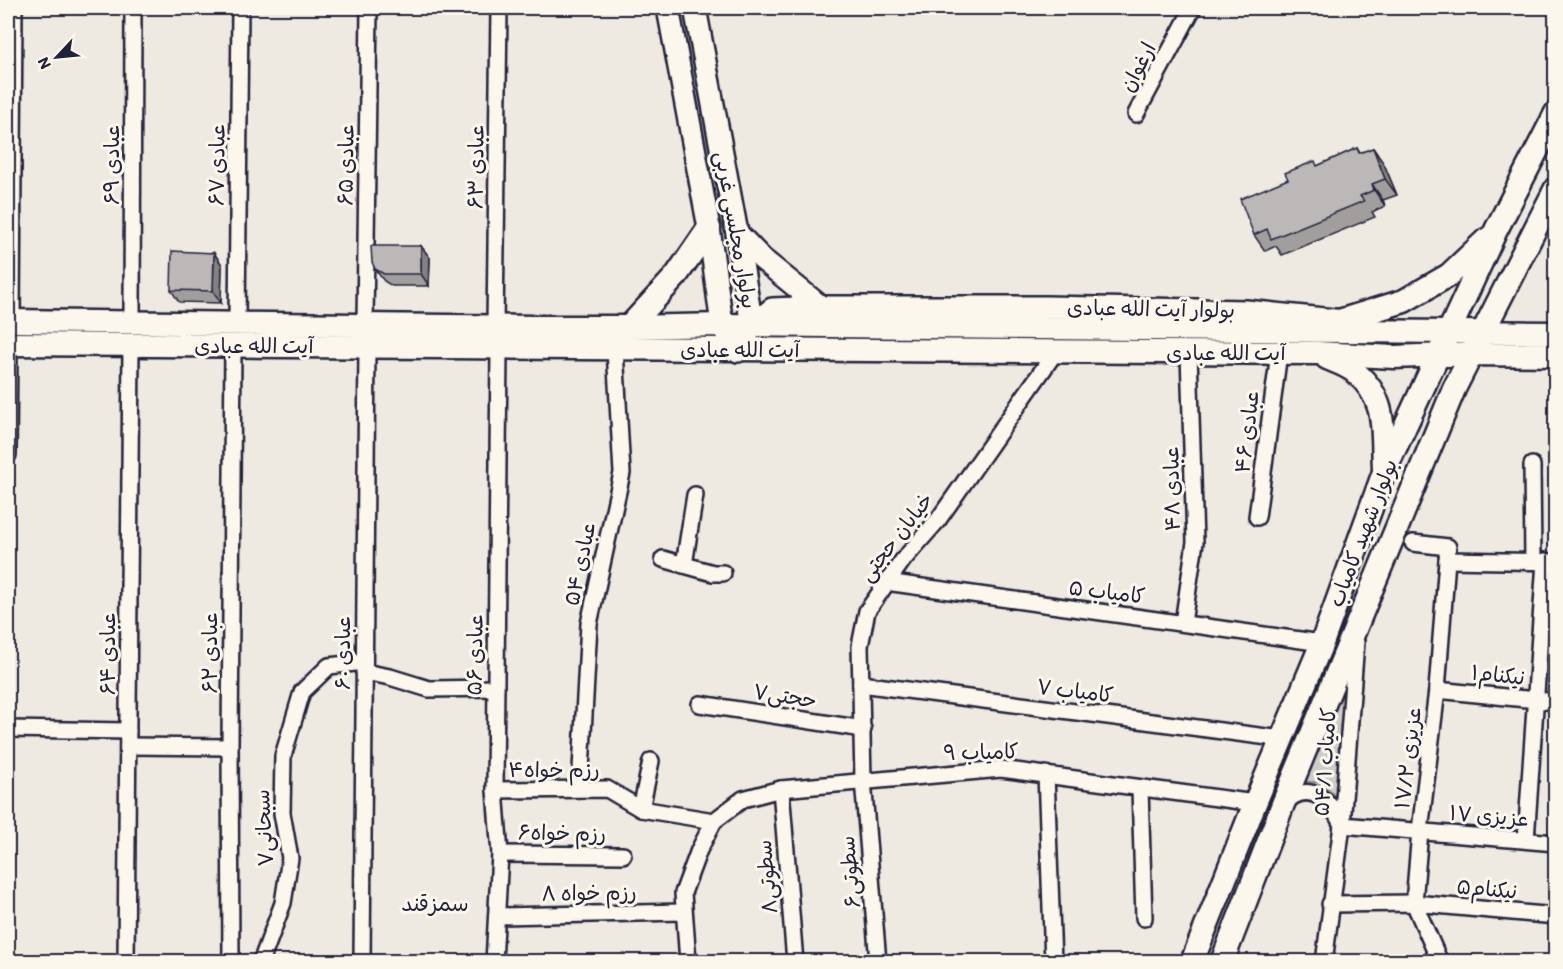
<svg xmlns="http://www.w3.org/2000/svg" width="1563" height="969" font-family="Itim,'Playpen Sans Arabic',sans-serif">
<style>
.grass{fill:url(#grass-tufts);stroke:#797882;stroke-width:1.5}
.park{fill:#d0cdc9;stroke:#797882;stroke-width:1.5}
.lines{fill:none;stroke-linecap:round;stroke-linejoin:round}
.minor-casing{stroke:#22223b;stroke-width:20}
.secondary-casing{stroke:#22223b;stroke-width:26}
.primary-casing{stroke:#22223b;stroke-width:27}
.minor{stroke:#fbf7ec;stroke-width:15}
.secondary{stroke:#fbf7ec;stroke-width:21}
.primary{stroke:#fbf7ec;stroke-width:22}
.wall{fill:#a29e9e;stroke:#22223b;stroke-width:1.5}
.shaded-wall{fill:#848181;stroke:#22223b;stroke-width:1.5}
.building{fill:#bcb8b8;stroke:#22223b;stroke-width:1.5}
.labels{text-anchor:middle;stroke-width:6;stroke-linejoin:round;paint-order:stroke}
.street-label{font-size:21px;fill:#22223b;stroke:#fbf7ec}
.neighbourhood-label{font-size:22px;fill:#22223b;stroke:#fbf7ec}
</style>
<defs>
<pattern id="grass-tufts" width="24" height="20" patternUnits="userSpaceOnUse" patternTransform="scale(1.5)"><rect width="24" height="20" fill="#d0cdc9"/><path d="M3 7l-1-3M5 7V3M7 7l1-3M15 17l-1-3M17 17v-4M19 17l1-3" fill="none" stroke="#b2b0ae"/></pattern>
</defs>
<rect width="100%" height="100%" fill="#eeeae2"/>
<filter id="ink" filterUnits="userSpaceOnUse"><feTurbulence type="fractalNoise" baseFrequency=".0167" numOctaves="2"/><feDisplacementMap in="SourceGraphic" scale="12" xChannelSelector="R" yChannelSelector="G"/><feConvolveMatrix kernelMatrix="1 2 1 2 8 2 1 2 1" color-interpolation-filters="sRGB"/></filter>
<g filter="url(#ink)">
<path class="grass" d="M1345,686L1335,798C1328,785 1320,781 1305,782Z"/>
<path class="park" d="M1554,568H1556L1555,690L1543,689Z"/>
<g class="lines">
<defs>
<g id="minor">
<path d="M1136,114L1193,8"/>
<path d="M12,321L14,8"/>
<path d="M132,322L133,8"/>
<path d="M237,322L240,8"/>
<path d="M365,324L369,8"/>
<path d="M495,326L499,8"/>
<path d="M8,455L9,344"/>
<path d="M1532,465L1533,561"/>
<path d="M1257,517L1279,353"/>
<path d="M1413,543L1448,547L1437,690L1420,831L1414,903L1440,962"/>
<path d="M663,559L713,573H723"/>
<path d="M1447,560L1556,562"/>
<path d="M684,565L695,495"/>
<path d="M886,582L1322,643"/>
<path d="M1183,623L1195,542L1189,353"/>
<path d="M364,672L390,677L429,689L496,688"/>
<path d="M861,684L1283,739"/>
<path d="M1437,690L1556,702"/>
<path d="M700,704L863,729"/>
<path d="M8,729L128,731"/>
<path d="M128,746L230,747"/>
<path d="M1046,774L1053,962"/>
<path d="M580,788L589,624L622,473L615,349"/>
<path d="M781,789L795,962"/>
<path d="M1140,789L1144,918"/>
<path d="M495,790L607,789L641,809L714,821"/>
<path d="M1284,804C1308,778 1331,801 1342,825"/>
<path d="M641,809L651,761"/>
<path d="M1342,825L1556,843"/>
<path d="M1526,840L1545,561"/>
<path d="M500,854L623,855"/>
<path d="M1330,904L1414,903L1556,916"/>
<path d="M497,916L683,912"/>
<path d="M126,962L131,346"/>
<path d="M231,962L230,747L233,345"/>
<path d="M261,962L283,903L290,858L282,813L283,756L302,692L329,666L364,662"/>
<path d="M362,962L367,346"/>
<path d="M494,962L500,854L495,790L499,348"/>
<path d="M688,962L683,893L699,850L714,821L743,799L781,789L1001,769L1255,803"/>
<path d="M878,962L863,780L860,646L867,611L903,560L938,520L1056,351"/>
<path d="M1324,962L1342,825L1356,642"/>
</g>
<g id="secondary">
<path d="M668,8L709,228L722,325L738,351L752,326L737,233L695,8"/>
<path d="M737,233L762,259L821,307"/>
<path d="M752,326L772,309L821,307H1046L1246,311L1354,322"/>
</g>
<g id="primary">
<path d="M8,321L534,327H629L722,325L1556,333"/>
<path d="M1336,322L1404,301L1449,275L1486,240"/>
<path d="M629,327L676,276L709,228"/>
<path d="M8,344L1317,353L1394,357L1472,354L1556,355"/>
<path d="M1327,358C1336,362 1349,366 1356,373C1388,400 1382,431 1384,469"/>
<path d="M1192,962L1255,803L1322,643L1384,472L1496,230L1556,113"/>
<path d="M1222,962L1283,804L1454,389L1556,188"/>
</g>
</defs>
<use href="#minor" class="minor-casing"/>
<use href="#secondary" class="secondary-casing"/>
<use href="#primary" class="primary-casing"/>
<use href="#minor" class="minor"/>
<use href="#secondary" class="secondary"/>
<use href="#primary" class="primary"/>
</g>
<g class="wall">
<path d="M1357,148L1360,153L1373,148L1384,164L1397,195L1383,200L1385,206L1372,212L1375,217L1282,255L1276,246L1265,251L1254,235L1288,179Z"/>
<path d="M421,246L430,258L429,286H392L384,281L375,269Z"/>
<path d="M214,253L222,265L221,303L179,302L171,290Z"/>
</g>
<g class="shaded-wall">
<path d="M1373,148L1384,164L1397,195L1385,179Z"/>
<path d="M1372,184L1383,200L1385,206L1374,190Z"/>
<path d="M421,246L430,258L429,286L421,274Z"/>
<path d="M214,253L222,265L221,303L213,291Z"/>
</g>
<g class="building">
<path d="M1357,148L1359,153L1373,148L1385,179L1372,184L1374,190L1360,196L1364,201L1271,239L1267,229L1254,235L1240,199L1288,179L1285,173L1315,161L1317,166Z"/>
<path d="M371,246H421V274H384L375,269L372,262Z"/>
<path d="M172,251L214,253L213,291L171,290Z"/>
</g>
</g>
<g class="labels">
<g class="street-label">
<text transform="translate(1138 67) rotate(-62)" y="7">ارغوان</text>
<text transform="translate(112 165) rotate(-90)" y="7">عبادی ۶۹</text>
<text transform="translate(217 165) rotate(-89)" y="7">عبادی ۶۷</text>
<text transform="translate(346 165) rotate(-89)" y="7">عبادی ۶۵</text>
<text transform="translate(476 167) rotate(-89)" y="7">عبادی ۶۳</text>
<text transform="translate(736 230) rotate(80)" y="7">بولوار مجلسی غربی</text>
<text transform="translate(1151 309) rotate(1)" y="7">بولوار آیت الله عبادی</text>
<text x="254" y="353">آیت الله عبادی</text>
<text x="740" y="357">آیت الله عبادی</text>
<text x="1226" y="360">آیت الله عبادی</text>
<text transform="translate(1247 432) rotate(-83)" y="7">عبادی ۴۶</text>
<text transform="translate(1172 489) rotate(-91)" y="7">عبادی ۴۸</text>
<text transform="translate(1363 533) rotate(-69)" y="7">بولوار شهید کامیاب</text>
<text transform="translate(896 537) rotate(-52)" y="7">خیابان حجتی</text>
<text transform="translate(580 564) rotate(-78)" y="7">عبادی ۵۴</text>
<text transform="translate(1107 592) rotate(7)" y="7">کامیاب ۵</text>
<text transform="translate(210 653) rotate(-90)" y="7">عبادی ۶۲</text>
<text transform="translate(343 653) rotate(-90)" y="7">عبادی ۶۰</text>
<text transform="translate(108 654) rotate(-90)" y="7">عبادی ۶۴</text>
<text transform="translate(475 655) rotate(-89)" y="7">عبادی ۵۶</text>
<text transform="translate(1498 675) rotate(6)" y="7">نیکنام۱</text>
<text transform="translate(1075 691) rotate(7)" y="7">کامیاب ۷</text>
<text transform="translate(785 696) rotate(9)" y="7">حجتی۷</text>
<text transform="translate(981 752) rotate(-1)" y="7">کامیاب ۹</text>
<text transform="translate(1408 758) rotate(-83)" y="7">عزیزی ۱۷/۲</text>
<text transform="translate(1325 762) rotate(-86)" y="7">کامیاب ۵۴/۱</text>
<text x="554" y="777">رزم خواه۴</text>
<text transform="translate(1489 816) rotate(5)" y="7">عزیزی ۱۷</text>
<text transform="translate(264 828) rotate(-93)" y="7">سبحانی۷</text>
<text transform="translate(562 833) rotate(1)" y="7">رزم خواه۶</text>
<text transform="translate(850 872) rotate(-95)" y="7">سطوتی۶</text>
<text transform="translate(767 877) rotate(-95)" y="7">سطوتی۸</text>
<text transform="translate(1487 889) rotate(5)" y="7">نیکنام۵</text>
<text transform="translate(589 893) rotate(-1)" y="7">رزم خواه ۸</text>
</g>
<g class="neighbourhood-label">
<text x="435" y="911">سمزقند</text>
</g>
</g>
<rect width="1563" height="969" fill="none" stroke="#fbf7ec" stroke-width="30"/>
<rect x="15" y="15" width="1533" height="939" fill="none" stroke="#22223b" stroke-width="2" filter="url(#ink)"/>
<g transform="translate(57 57) rotate(244)" stroke="#fbf7ec" stroke-width="4.5" paint-order="stroke">
<path d="M0-4.5L10 22L0 15L-10 22Z" fill="#22223b"/>
<text y="-9" font-size="16" font-weight="bold" text-anchor="middle" fill="#22223b">N</text>
</g>
</svg>
